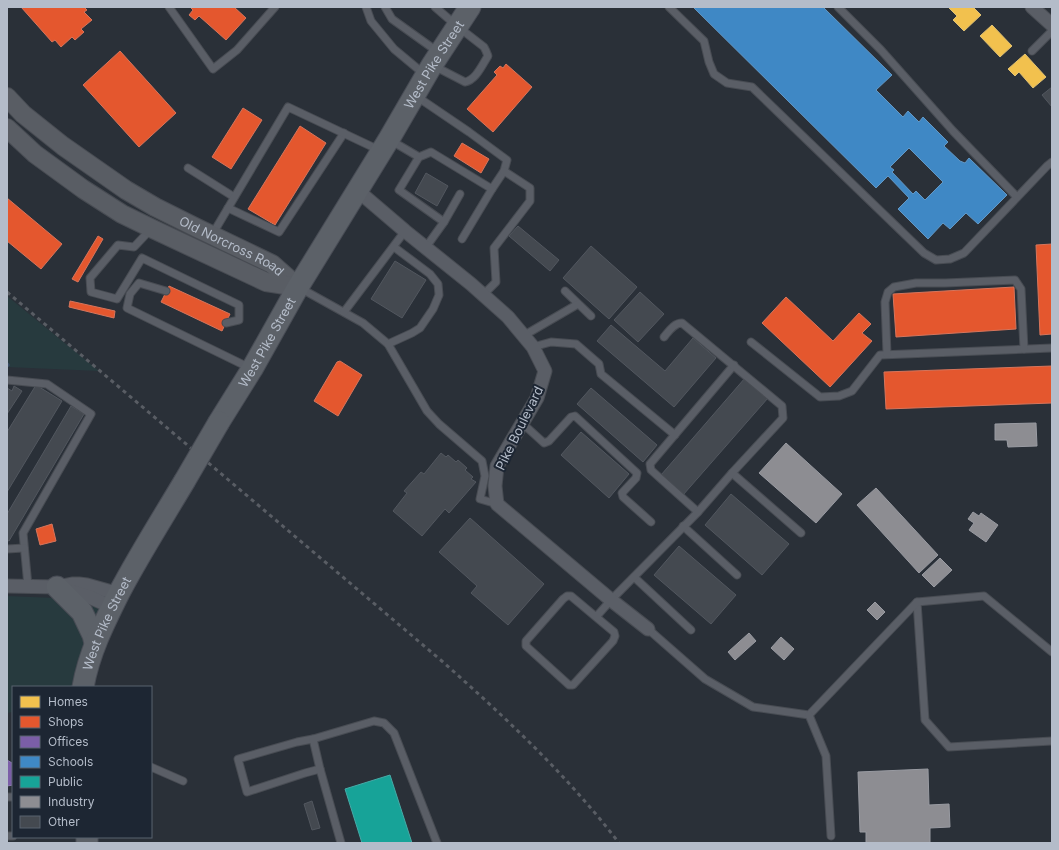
<svg xmlns="http://www.w3.org/2000/svg" width="1059" height="850" font-family="Inter,sans-serif">
<style>
.green{fill:#273a3e}
.homes{fill:#f2c14e;stroke:#dfc073}
.shops{fill:#e4572e;stroke:#d6755c}
.offices{fill:#7b5ea7;stroke:#8c7ab1}
.schools{fill:#3f88c5;stroke:#6298c6;fill-rule:evenodd}
.public{fill:#17a398;stroke:#46aaa7}
.industry{fill:#8d8d92;stroke:#999ba2}
.lines{fill:none;stroke-linecap:round;stroke-linejoin:round}
.stream{stroke:#384963;stroke-width:3.5}
.building{fill:#444950;stroke:#52575f}
.service-casing{stroke:#484c53;stroke-width:9}
.minor-casing{stroke:#484c53;stroke-width:15}
.secondary-casing{stroke:#484c53;stroke-width:20}
.primary-casing{stroke:#484c55;stroke-width:23}
.service{stroke:#5a5e66;stroke-width:7}
.minor{stroke:#5a5e66;stroke-width:13}
.secondary{stroke:#595d64;stroke-width:18}
.primary{stroke:#5c6168;stroke-width:21}
.rail{stroke:#595d64;stroke-width:3;stroke-dasharray:4 4;stroke-linecap:butt}
.primary-bridge-casing{stroke:#484c55;stroke-width:23;stroke-linecap:butt}
.primary-bridge{stroke:#5c6168;stroke-width:21}
.labels{text-anchor:middle;stroke-width:4;stroke-linejoin:round;paint-order:stroke}
.street-label{font-size:13px;fill:#b4bcc9;stroke:#1d2633}
</style>
<rect width="100%" height="100%" fill="#2a3038"/>
<g class="green">
<path d="M7,296L99,371L7,367Z"/>
<path d="M7,596L104,600L83,687H13V712L7,713Z"/>
</g>
<g class="homes">
<path d="M950,7H973L981,15L964,31L953,20L957,16L949,8Z"/>
<path d="M992,25L1012,46L1000,57L980,36Z"/>
<path d="M1025,54L1046,77L1033,88L1019,72L1015,76L1008,69Z"/>
</g>
<g class="shops">
<path d="M21,7H84L87,10L84,12L92,20L81,29L84,32L75,40L72,37L61,47L55,40L52,42Z"/>
<path d="M190,7H234L246,18L226,40L199,16L195,20L189,15L193,10Z"/>
<path d="M120,51L176,113L139,147L83,85Z"/>
<path d="M506,64L532,87L493,132L467,109L497,75L494,72L500,66L503,68Z"/>
<path d="M243,108L262,120L231,169L212,157Z"/>
<path d="M300,126L326,143L275,225L248,209Z"/>
<path d="M462,143L489,159L481,173L454,156Z"/>
<path d="M7,198L62,244L41,269L7,241Z"/>
<path d="M98,236L103,239L78,282L72,279Z"/>
<path d="M1052,244V334L1040,335L1036,245Z"/>
<path d="M169,286L230,314L222,331L161,302Z"/>
<path d="M1014,287L1016,329L896,337L893,294Z"/>
<path d="M786,297L833,341L859,313L871,324L862,333L872,341L830,387L762,323Z"/>
<path d="M70,301L115,311L114,318L69,307Z"/>
<path d="M340,361L362,375L338,416L314,401L337,362Z"/>
<path d="M1052,366V403L886,409L884,372Z"/>
<path d="M52,524L56,541L40,545L36,529Z"/>
</g>
<path class="offices" d="M7,760L12,763L13,785L7,786Z"/>
<path class="schools" d="M693,7H823L892,75L876,90L903,117L908,111L919,122L923,117L948,142L944,146L960,161L965,163L969,158L1007,195L978,224L966,213L950,229L943,223L928,239L898,209L909,198L888,176L876,188ZM909,148L943,182L925,200L916,191L913,194L892,172L894,170L890,167Z"/>
<path class="public" d="M390,775L412,843H362L345,789Z"/>
<g class="industry">
<path d="M1036,423L1037,446L1008,447L1007,440H995V424Z"/>
<path d="M786,443L842,494L816,523L759,473Z"/>
<path d="M876,488L938,555L919,573L857,505Z"/>
<path d="M973,512L979,516L981,513L998,525L986,542L969,530L974,523L968,519Z"/>
<path d="M940,558L952,570L934,587L922,575Z"/>
<path d="M875,602L885,612L877,620L867,610Z"/>
<path d="M749,633L756,641L735,660L728,652Z"/>
<path d="M781,637L794,649L784,660L771,648Z"/>
<path d="M928,769L929,805L949,804L950,827L930,828V843H866V832H860L858,772Z"/>
</g>
<g class="lines">
<path class="stream" d="M7,364L8,365"/>
</g>
<g class="building">
<path d="M1052,87V107L1042,95Z"/>
<path d="M426,173L448,186L437,206L415,193Z"/>
<path d="M518,226L559,260L550,271L509,236Z"/>
<path d="M591,246L637,287L609,319L563,278Z"/>
<path d="M395,261L426,280L402,318L371,299Z"/>
<path d="M640,292L664,314L638,342L614,320Z"/>
<path d="M611,325L665,371L693,338L716,358L674,407L597,341Z"/>
<path d="M745,378L768,398L683,495L661,475Z"/>
<path d="M36,385L62,401L7,492V432Z"/>
<path d="M14,386L22,391L7,414V388L12,391Z"/>
<path d="M591,388L657,445L643,462L577,404Z"/>
<path d="M71,406L84,414L9,541L7,540V514Z"/>
<path d="M581,432L629,474L609,498L561,455Z"/>
<path d="M441,453L446,457L448,455L456,462L458,460L467,468L465,470L473,477L471,479L476,482L449,513L445,509L422,536L393,511L407,493L404,491L421,472L424,474Z"/>
<path d="M731,494L789,544L762,575L705,525Z"/>
<path d="M470,518L544,584L508,625L471,593L477,586L439,552Z"/>
<path d="M679,546L736,595L711,624L654,575Z"/>
<path d="M312,801L320,828L312,830L304,804Z"/>
</g>
<g class="lines">
<defs>
<g id="service">
<path d="M169,7L213,69L237,50L275,7"/>
<path d="M366,7L371,21L394,49L424,74"/>
<path d="M385,7L392,19L438,52"/>
<path d="M669,7L704,41L709,62L714,74L727,83L752,87L924,253L936,260L950,259L964,253L1047,166L1052,162"/>
<path d="M838,7L881,50L953,131L1017,197"/>
<path d="M1032,51L1052,31"/>
<path d="M434,66L465,82C476,80 482,65 488,56L486,51L484,47L457,26L435,7"/>
<path d="M416,96L469,132L507,160L504,171L492,189L431,152L419,157L399,190L444,222L426,247"/>
<path d="M390,140L419,157"/>
<path d="M188,168L234,197"/>
<path d="M228,208L279,232L344,133"/>
<path d="M444,222L460,194"/>
<path d="M151,229L134,247L118,245L90,278L91,292L117,299L142,258L239,305V320L226,323"/>
<path d="M212,235L288,107L379,150"/>
<path d="M462,239L492,189"/>
<path d="M300,288L363,323L388,344L427,411L439,424L482,461L485,476L480,499L497,504"/>
<path d="M166,291L139,283L130,294L127,308L250,368"/>
<path d="M565,291L591,316"/>
<path d="M483,295L496,282L494,248L530,201V188L504,171"/>
<path d="M344,312L405,231"/>
<path d="M523,336L578,304"/>
<path d="M751,342L820,397L839,396L852,391L880,355L1052,348"/>
<path d="M388,344L412,333L420,328L433,309L439,295L438,284L430,274L394,247"/>
<path d="M533,347L551,342L576,344L599,364L601,374L675,435"/>
<path d="M887,354L885,302L888,292L894,287L916,283H945L1015,280L1021,289L1024,349"/>
<path d="M7,380L47,384L91,414L23,533L28,586"/>
<path d="M522,423L544,443L549,441L571,417L575,416L637,473L636,478L622,493L623,497L651,522"/>
<path d="M732,473L801,533"/>
<path d="M698,512L651,470L650,464L734,365"/>
<path d="M683,526L737,575"/>
<path d="M7,549L24,548"/>
<path d="M634,577L691,630"/>
<path d="M917,602L925,720L949,747L1052,741"/>
<path d="M596,617L614,632L615,636L613,641L573,685H569L526,646V641L563,599L567,596H571L596,617L611,600L698,512L732,473L783,418L782,406L682,323C674,323 669,331 664,337"/>
<path d="M648,629L705,679L753,707L809,715L917,602L984,596L1052,652"/>
<path d="M809,715L826,756L831,836"/>
<path d="M313,739L297,742L238,759L247,792L305,773L320,769"/>
<path d="M151,767L183,781"/>
<path d="M7,797H13"/>
<path d="M7,836H13"/>
<path d="M341,843L320,769L313,739L374,721L384,723L394,733L437,843"/>
</g>
<g id="minor">
<path d="M1032,7L1052,25"/>
<path d="M357,190L405,231L471,284L508,317L533,347L545,371L537,398L497,466L495,486L497,504L611,600L648,629"/>
<path d="M7,586L57,587L72,584H79L87,585L119,594"/>
<path d="M62,589L87,596L112,607"/>
</g>
<g id="secondary">
<path id="s1" d="M7,97L23,114L63,146L126,190L155,207L197,228L272,264L298,287"/>
<path d="M7,128L35,154L83,189L122,214L155,230L266,282L298,287"/>
</g>
<g id="primary">
<path id="s2" d="M219,422L252,369L298,287L389,139L432,65L470,7"/>
<path d="M57,587L82,612L93,635L95,643"/>
<path id="s3" d="M83,687C89,653 104,623 119,593C139,555 162,519 184,482"/>
<path d="M87,837V843"/>
</g>
</defs>
<use href="#service" class="service-casing"/>
<use href="#minor" class="minor-casing"/>
<use href="#secondary" class="secondary-casing"/>
<use href="#primary" class="primary-casing"/>
<use href="#service" class="service"/>
<use href="#minor" class="minor"/>
<use href="#secondary" class="secondary"/>
<use href="#primary" class="primary"/>
<path class="rail" d="M7,292L443,662C506,718 568,776 619,843"/>
<defs>
<path id="primary-bridge" d="M184,482L219,422"/>
</defs>
<use href="#primary-bridge" class="primary-bridge-casing"/>
<use href="#primary-bridge" class="primary-bridge"/>
</g>
<g class="labels">
<g class="street-label">
<text dy="5" stroke="none"><textPath href="#s2" startOffset="417">West Pike Street</textPath></text>
<text dy="5" stroke="none"><textPath href="#s1" startOffset="271">Old Norcross Road</textPath></text>
<text dy="5" stroke="none"><textPath href="#s2" startOffset="93">West Pike Street</textPath></text>
<text transform="translate(519 428) rotate(-64)" y="5">Pike Boulevard</text>
<text dy="5" stroke="none"><textPath href="#s3" startOffset="68">West Pike Street</textPath></text>
</g>
</g>
<rect width="1059" height="850" fill="none" stroke="#b4bcc9" stroke-width="16"/>
<rect x="12" y="686" width="140" height="152" fill="#1d2633" stroke="#59626f"/>
<rect x="20" y="696" width="20" height="12" fill="#f2c14e" stroke="#59626f"/>
<text x="48" y="706" font-size="12" fill="#b4bcc9">Homes</text>
<rect x="20" y="716" width="20" height="12" fill="#e4572e" stroke="#59626f"/>
<text x="48" y="726" font-size="12" fill="#b4bcc9">Shops</text>
<rect x="20" y="736" width="20" height="12" fill="#7b5ea7" stroke="#59626f"/>
<text x="48" y="746" font-size="12" fill="#b4bcc9">Offices</text>
<rect x="20" y="756" width="20" height="12" fill="#3f88c5" stroke="#59626f"/>
<text x="48" y="766" font-size="12" fill="#b4bcc9">Schools</text>
<rect x="20" y="776" width="20" height="12" fill="#17a398" stroke="#59626f"/>
<text x="48" y="786" font-size="12" fill="#b4bcc9">Public</text>
<rect x="20" y="796" width="20" height="12" fill="#8d8d92" stroke="#59626f"/>
<text x="48" y="806" font-size="12" fill="#b4bcc9">Industry</text>
<rect x="20" y="816" width="20" height="12" fill="#444950" stroke="#59626f"/>
<text x="48" y="826" font-size="12" fill="#b4bcc9">Other</text>
</svg>
